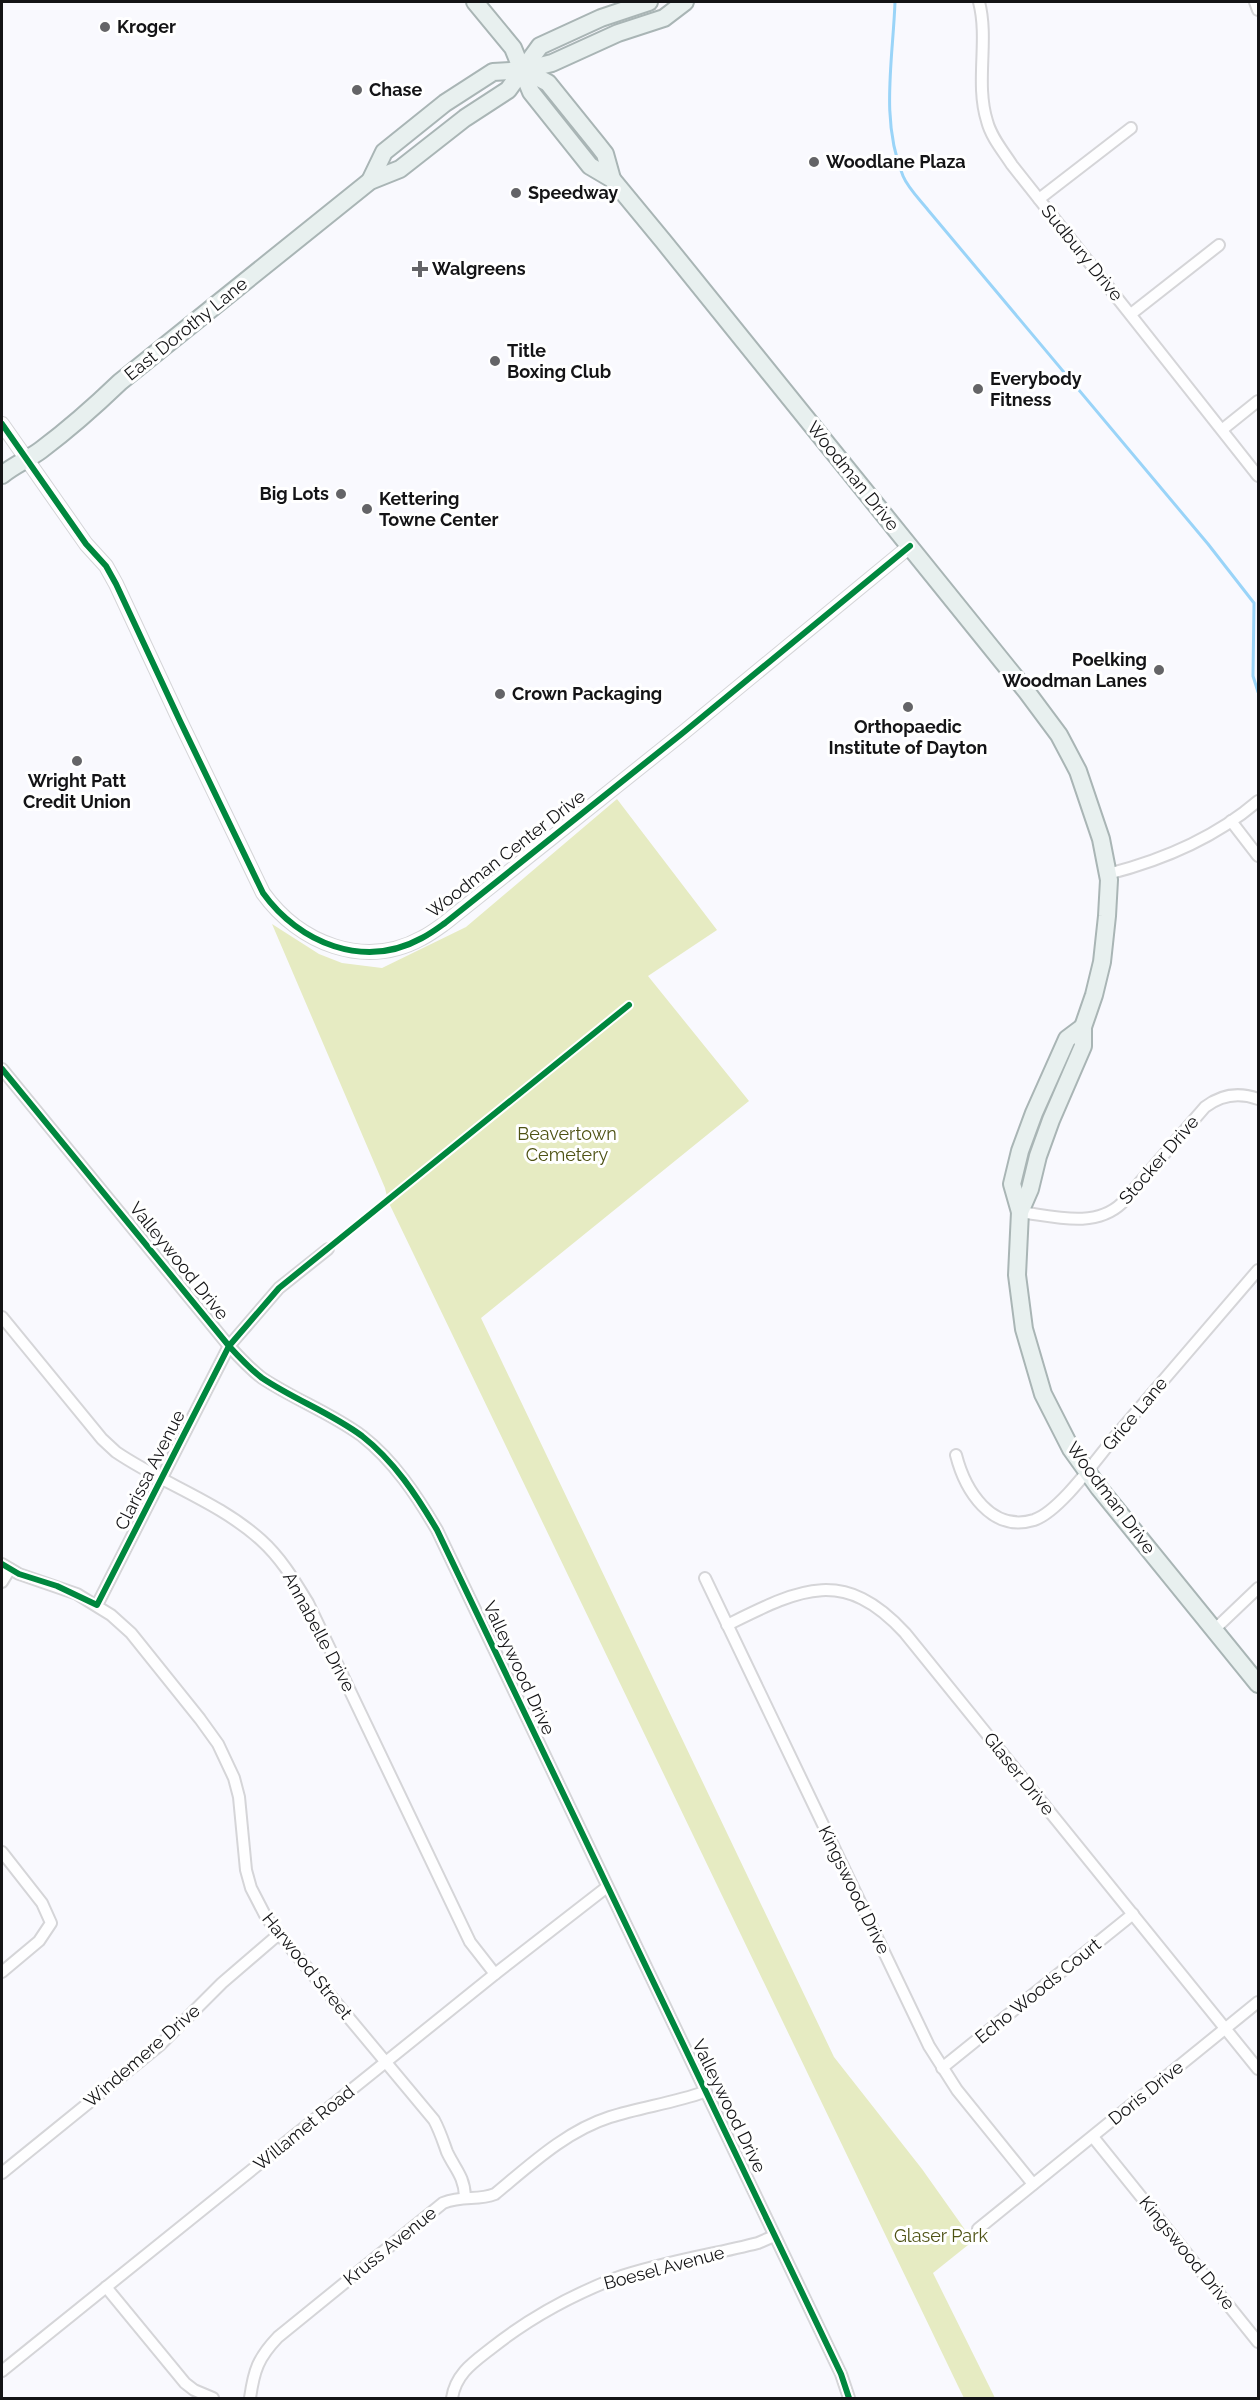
<svg xmlns="http://www.w3.org/2000/svg" width="1260" height="2400" font-family="Raleway,sans-serif">
<style>
.green{fill:#e6ebc2}
.lines{fill:none;stroke-linecap:round;stroke-linejoin:round}
.stream{stroke:#9ad4f8;stroke-width:3}
.minor-casing{stroke:#d5d5d8;stroke-width:14}
.tertiary-casing{stroke:#d5d5d8;stroke-width:16}
.primary-casing{stroke:#a9b5b5;stroke-width:20}
.minor{stroke:#fefeff;stroke-width:10}
.tertiary{stroke:#fefeff;stroke-width:14}
.primary{stroke:#e8f0ef;stroke-width:16}
.cycleway-casing{stroke:#fff;stroke-width:10}
.cycleway{stroke:#00873e;stroke-width:6}
.poi-dot{fill:#646467;stroke:#fff;stroke-width:2}
.labels{text-anchor:middle;stroke-width:6;stroke-linejoin:round;paint-order:stroke}
.poi-label{font-size:18px;font-weight:bold;fill:#141416;stroke:#fff;text-anchor:start}
.street-label{font-size:18px;fill:#141416;stroke:#fff}
.park-label{font-size:18px;fill:#4e5214;stroke:#fff}
</style>
<rect width="100%" height="100%" fill="#f9f9fe"/>
<path class="green" d="M617,799L717,930L648,976L749,1101L481,1318L834,2057L922,2169L973,2241L933,2273L995,2398H964L959,2388L388,1201L385,1188L272,924L319,954L342,963L382,968L466,927Z"/>
<g class="lines">
<path class="stream" d="M895,2C893,60 880,120 903,176C908,188 920,200 928,210L1208,544L1254,603L1253,676L1258,692"/>
<defs>
<g id="minor">
<path d="M979,2C989,40 975,83 987,121C991,137 1003,151 1012,165L1258,476"/>
<path d="M1255,2L1258,10"/>
<path d="M1039,199L1131,128"/>
<path d="M1131,314L1219,245"/>
<path d="M1223,429L1258,401"/>
<path d="M1231,821L1258,856"/>
<path d="M1108,874C1163,860 1215,838 1258,801"/>
<path d="M2,1069L229,1346C239,1357 250,1369 262,1378C295,1400 331,1413 362,1436C394,1461 417,1496 437,1530L841,2374L849,2398"/>
<path d="M1020,1212C1053,1216 1095,1229 1122,1203L1205,1107C1222,1094 1239,1092 1258,1099"/>
<path d="M2,1317L102,1439L116,1452C163,1484 219,1502 261,1540C281,1558 294,1580 308,1603L470,1942L495,1974"/>
<path d="M956,1455C965,1490 991,1533 1034,1520C1061,1511 1099,1455 1119,1432C1165,1378 1212,1324 1258,1270"/>
<path d="M2,1564L19,1574L77,1594L111,1615L131,1633L200,1719L218,1744L234,1778L239,1797L246,1870L251,1888L266,1917L279,1934L434,2120C440,2131 443,2141 447,2152C455,2169 464,2176 465,2196"/>
<path d="M705,1578L929,2046L957,2090L1033,2184"/>
<path d="M2,1582L10,1569"/>
<path d="M97,1605L229,1346L279,1288L328,1249"/>
<path d="M727,1625C798,1590 843,1565 905,1633L1258,2069"/>
<path d="M1215,1629L1258,1588"/>
<path d="M2,1852L42,1903L51,1923L39,1941L2,1972"/>
<path d="M942,2068L1133,1914"/>
<path d="M1093,2137L1258,2342"/>
<path d="M2,2173L160,2045L222,1983L279,1934"/>
<path d="M978,2229L1258,2002"/>
<path d="M106,2287L185,2383L194,2390L213,2398"/>
<path d="M2,2371L495,1974L607,1887"/>
<path d="M250,2398C254,2370 258,2358 278,2337L443,2203C464,2195 477,2201 495,2194C530,2165 566,2131 610,2117C641,2107 674,2103 704,2092"/>
<path d="M452,2398C456,2373 474,2362 493,2347C531,2317 572,2295 616,2278C662,2262 711,2255 758,2243L774,2236"/>
</g>
<path id="tertiary" d="M2,424L86,544L106,566L116,584L180,721L263,893C299,943 364,970 422,938C430,934 438,928 445,923L684,732L910,546"/>
<g id="primary">
<path d="M475,2L513,48L531,92L590,166L612,179L664,242L1027,692L1059,735L1078,771L1101,839L1109,880L1107,916L1102,962L1094,995L1083,1027V1046L1051,1120L1038,1156L1030,1189L1020,1212L1017,1275L1024,1329L1043,1394L1071,1449L1099,1488L1258,1684"/>
<path d="M524,70L548,83L598,145L605,154L612,179"/>
<path d="M370,181L384,152L445,103L493,72L524,70L552,63L618,33L664,18L685,2"/>
<path d="M2,475C14,465 29,459 41,450C69,429 95,406 120,382L370,181L400,169L465,118L508,90L540,46L601,18L649,2"/>
<path d="M1020,1212L1012,1184L1020,1151L1034,1113L1067,1039L1083,1027"/>
</g>
</defs>
<use href="#minor" class="minor-casing"/>
<use href="#tertiary" class="tertiary-casing"/>
<use href="#primary" class="primary-casing"/>
<use href="#minor" class="minor"/>
<use href="#tertiary" class="tertiary"/>
<use href="#primary" class="primary"/>
<defs>
<g id="cycleway">
<path d="M2,424L86,544L106,566L116,584L180,721L263,893C299,943 364,970 422,938C430,934 438,928 445,923L684,732L910,546"/>
<path d="M2,1069L229,1346C239,1357 250,1369 262,1378C295,1400 331,1413 362,1436C394,1461 417,1496 437,1530L841,2374L849,2398"/>
<path d="M2,1564L19,1574L57,1586L97,1605L229,1346L279,1288L629,1005"/>
</g>
</defs>
<use href="#cycleway" class="cycleway-casing"/>
<use href="#cycleway" class="cycleway"/>
</g>
<g class="poi-dot">
<circle cx="105" cy="27" r="6"/>
<circle cx="357" cy="90" r="6"/>
<circle cx="814" cy="162" r="6"/>
<circle cx="516" cy="193" r="6"/>
<path d="M417 260h6v6h6v6h-6v6h-6v-6h-6v-6h6z"/>
<circle cx="495" cy="361" r="6"/>
<circle cx="978" cy="389" r="6"/>
<circle cx="341" cy="494" r="6"/>
<circle cx="367" cy="509" r="6"/>
<circle cx="1159" cy="670" r="6"/>
<circle cx="500" cy="694" r="6"/>
<circle cx="908" cy="707" r="6"/>
<circle cx="77" cy="761" r="6"/>
</g>
<g class="labels">
<g class="poi-label">
<text x="117" y="33">Kroger</text>
<text x="369" y="96">Chase</text>
<text x="826" y="168">Woodlane Plaza</text>
<text x="528" y="199">Speedway</text>
<text x="432" y="275">Walgreens</text>
<text x="507" y="357">Title<tspan x="507" dy="21">Boxing Club</tspan></text>
<text x="990" y="385">Everybody<tspan x="990" dy="21">Fitness</tspan></text>
<text x="329" y="500" text-anchor="end">Big Lots</text>
<text x="379" y="505">Kettering<tspan x="379" dy="21">Towne Center</tspan></text>
<text x="1147" y="666" text-anchor="end">Poelking<tspan x="1147" dy="21">Woodman Lanes</tspan></text>
<text x="512" y="700">Crown Packaging</text>
<text x="908" y="733" text-anchor="middle">Orthopaedic<tspan x="908" dy="21">Institute of Dayton</tspan></text>
<text x="77" y="787" text-anchor="middle">Wright Patt<tspan x="77" dy="21">Credit Union</tspan></text>
</g>
<g class="street-label">
<text transform="translate(1082 253) rotate(51)" y="6">Sudbury Drive</text>
<text transform="translate(186 329) rotate(-39)" y="6">East Dorothy Lane</text>
<text transform="translate(853 476) rotate(51)" y="6">Woodman Drive</text>
<text transform="translate(506 854) rotate(-38)" y="6">Woodman Center Drive</text>
<text transform="translate(1159 1160) rotate(-49)" y="6">Stocker Drive</text>
<text transform="translate(179 1261) rotate(51)" y="6">Valleywood Drive</text>
<text transform="translate(1135 1414) rotate(-50)" y="6">Grice Lane</text>
<text transform="translate(150 1470) rotate(-63)" y="6">Clarissa Avenue</text>
<text transform="translate(1111 1498) rotate(53)" y="6">Woodman Drive</text>
<text transform="translate(319 1632) rotate(62)" y="6">Annabelle Drive</text>
<text transform="translate(519 1668) rotate(65)" y="6">Valleywood Drive</text>
<text transform="translate(1019 1774) rotate(51)" y="6">Glaser Drive</text>
<text transform="translate(854 1890) rotate(64)" y="6">Kingswood Drive</text>
<text transform="translate(307 1966) rotate(51)" y="6">Harwood Street</text>
<text transform="translate(1038 1991) rotate(-39)" y="6">Echo Woods Court</text>
<text transform="translate(142 2056) rotate(-41)" y="6">Windemere Drive</text>
<text transform="translate(1146 2093) rotate(-39)" y="6">Doris Drive</text>
<text transform="translate(729 2106) rotate(64)" y="6">Valleywood Drive</text>
<text transform="translate(304 2128) rotate(-39)" y="6">Willamet Road</text>
<text transform="translate(390 2246) rotate(-39)" y="6">Kruss Avenue</text>
<text transform="translate(1187 2253) rotate(51)" y="6">Kingswood Drive</text>
<text transform="translate(664 2268) rotate(-15)" y="6">Boesel Avenue</text>
</g>
<g class="park-label">
<text x="567" y="1140">Beavertown<tspan x="567" dy="21">Cemetery</tspan></text>
<text x="941" y="2242">Glaser Park</text>
</g>
</g>
<rect width="1260" height="2400" fill="none" stroke="#141416" stroke-width="6"/>
</svg>
